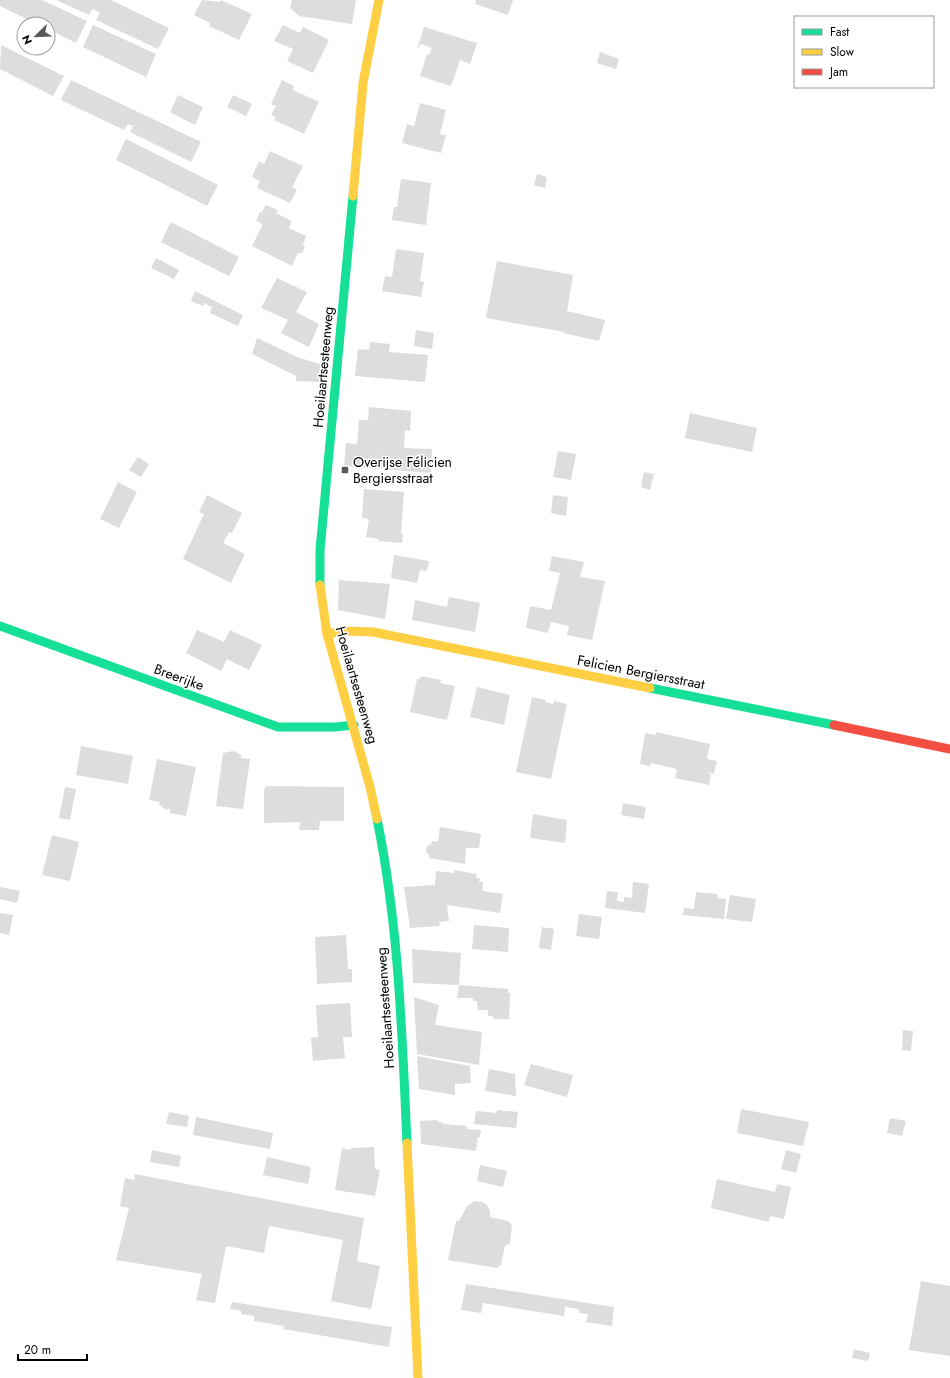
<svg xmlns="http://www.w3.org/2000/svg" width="950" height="1378" font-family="Jost,sans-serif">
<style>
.building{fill:#ddd}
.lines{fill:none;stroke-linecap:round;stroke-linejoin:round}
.fast{stroke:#16e098;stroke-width:9}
.slow{stroke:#ffcf43;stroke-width:9}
.jam{stroke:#f24e42;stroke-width:9}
.poi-dot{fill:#595959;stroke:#fff;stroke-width:1.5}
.labels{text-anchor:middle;stroke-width:3;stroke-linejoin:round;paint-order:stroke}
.street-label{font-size:14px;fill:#000;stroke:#fff}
.poi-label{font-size:14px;fill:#000;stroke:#fff;text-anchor:start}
</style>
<rect width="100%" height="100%" fill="#fff"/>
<g class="building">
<path d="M0,0H42L87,21L76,43L48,29V24H37L0,6Z"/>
<path d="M56,0H111L169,28L158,49L96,20L100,13L93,9L89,15Z"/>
<path d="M202,0L220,2L221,0L252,14L239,40L209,26L210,23L194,15Z"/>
<path d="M292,0H356L352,24L299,16L290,8Z"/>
<path d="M476,0H513L508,15L475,4Z"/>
<path d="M93,25L156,54L146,77L83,47Z"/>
<path d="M283,25L300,33L303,27L329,40L313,73L287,61L293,49L274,41Z"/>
<path d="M424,27L477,43L470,64L460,60L451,86L420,76L427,54L429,55L432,48L421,44L417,49Z"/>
<path d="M1,45L64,76L53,96L0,69Z"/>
<path d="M600,52L619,59L616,69L597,63Z"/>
<path d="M71,80L201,142L191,162L130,132L133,126L128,124L124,130L61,100Z"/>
<path d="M282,80L294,86L293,90L319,102L304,134L274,120L276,117L271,115L276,106L271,104Z"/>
<path d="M178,95L203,107L195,125L170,112Z"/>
<path d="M233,95L252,104L246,116L227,107Z"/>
<path d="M420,103L446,110L440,134L446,135L441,153L402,143L407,124L414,126Z"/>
<path d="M126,139L218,185L207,206L116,160Z"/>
<path d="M270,151L303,166L292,187L297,190L290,203L257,188L260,181L252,177L259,161L264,164Z"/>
<path d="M537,174L547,177L545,188L534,185Z"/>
<path d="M401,179L431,183L426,225L392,220L394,207H397Z"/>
<path d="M266,205L278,210L276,213L292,221L289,228L306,236L303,244L305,247L302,253H298L292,266L252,246L262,226L261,223L256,221L260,212L266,214L262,212Z"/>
<path d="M171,222L239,257L229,276L161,242Z"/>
<path d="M396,249L424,253L420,281L424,282L421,297L382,291L385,276L392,277Z"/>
<path d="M156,258L179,270L174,279L151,268Z"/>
<path d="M497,261L573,275L567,311L605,320L599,341L563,333L564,332L486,318Z"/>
<path d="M277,278L307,292L296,312L319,324L309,347L281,333L288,320L261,308Z"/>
<path d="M195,291L243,315L238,326L210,313L212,307L204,303L203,306L191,301Z"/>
<path d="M416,330L434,333L432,349L414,346Z"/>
<path d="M257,338L297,357L320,364L319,382L296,381V376L252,354Z"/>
<path d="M370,342L390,344L389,352L428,355L425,382L355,376L358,349L369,350Z"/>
<path d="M369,407L411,411L410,431L405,430L404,448L432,449L431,473L344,466L346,443L357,444L359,420H368Z"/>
<path d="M690,413L757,428L752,452L685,438Z"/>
<path d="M558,451L576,454L571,480L553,477Z"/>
<path d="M138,457L149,464L141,477L129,470Z"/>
<path d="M644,472L654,474L650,490L641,487Z"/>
<path d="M118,482L137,492L119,528L100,519Z"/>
<path d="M364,489L404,492L401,534H403L402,543L378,541L379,539L366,537L369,519L362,518Z"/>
<path d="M207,495L242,513L232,533L229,532L223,543L245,554L231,583L183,559L204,514L199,512Z"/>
<path d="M553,495L568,497L566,516L551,513Z"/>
<path d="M394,555L429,561L427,571L420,570L417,583L391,578Z"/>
<path d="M552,556L584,562L580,577L605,581L592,640L567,635L569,626L551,622L548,633L526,628L530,606L551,610L560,573L549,571Z"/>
<path d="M339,580L390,584L385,619L338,610Z"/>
<path d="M449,597L480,603L475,632L412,620L415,600L447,607Z"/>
<path d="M197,630L224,642L230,630L262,645L249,670L227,659L221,671L186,653Z"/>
<path d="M421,676L441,680L440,683L455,686L447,720L410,712L417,679H420Z"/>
<path d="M477,687L510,695L504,725L470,717Z"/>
<path d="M532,697L546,700L545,702L553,704L554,701L567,704L551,779L516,772Z"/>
<path d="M656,732L710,744L707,759L717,761L714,774L704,771L711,774L709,785L675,778L677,769L651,763L650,766L640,764L645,733L656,735Z"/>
<path d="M81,746L133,756L128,784L76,775Z"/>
<path d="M233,751L241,755V758L250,759L243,809L216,806L223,753Z"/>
<path d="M157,759L196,767L186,816L170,813V808L167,810L163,808L159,804L160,802L149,800Z"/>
<path d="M266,786L344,787V821H320L319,830H299L300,822L264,823V790Z"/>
<path d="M65,787L76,789L70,820L59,818Z"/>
<path d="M623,803L646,807L644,819L621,815Z"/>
<path d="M533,814L567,820L565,843L530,838Z"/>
<path d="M440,827L481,834L479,848H466L465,864L429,858V855L426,852L427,846L431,844L432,841L438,842Z"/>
<path d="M52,835L79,842L70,881L42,875Z"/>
<path d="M454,870L477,874L476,878H480L479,882H483L482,891L503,894L500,913L447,905L449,921L439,922L440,926L410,928L404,887L435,885L436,871L454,873Z"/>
<path d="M633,882L649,884L645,913L605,908L607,891L618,892L617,901L624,902V897L632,898Z"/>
<path d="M0,887L20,891L17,903L0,899Z"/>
<path d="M696,892L717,894V898L726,899L724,919L683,915L684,908L694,909Z"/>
<path d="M730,895L756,899L752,922L726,919Z"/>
<path d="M0,913L13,915L9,935L0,933Z"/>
<path d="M579,914L602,917L599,939L576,936Z"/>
<path d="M474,925L509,928L508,952L472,949Z"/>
<path d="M542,927L554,929L551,950L539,948Z"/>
<path d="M346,935L348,969H352V982L317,984L315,937Z"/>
<path d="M412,949L461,953L459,985L413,983Z"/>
<path d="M459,985L508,989V993H510L509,1019H493V1016H488V1010H478L477,1001H473V998H457Z"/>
<path d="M414,997L439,1005L435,1025L482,1032L479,1065L417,1054Z"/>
<path d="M350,1003L352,1037H343L345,1058L313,1061L311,1038L318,1037L316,1005Z"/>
<path d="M903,1030L913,1031L911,1051L902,1050Z"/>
<path d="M417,1056L470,1066L471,1083L455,1084V1095L419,1089Z"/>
<path d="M531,1064L573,1075L567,1097L524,1085Z"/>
<path d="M489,1069L515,1074L516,1096L485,1091Z"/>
<path d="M741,1109L809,1122L803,1146L737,1133Z"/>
<path d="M497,1110L518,1112L516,1128L474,1124L476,1111L497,1113Z"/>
<path d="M169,1112L189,1116L187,1127L166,1124Z"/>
<path d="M196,1117L273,1133L270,1149L193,1135Z"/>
<path d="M890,1118L906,1121L902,1136L887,1133Z"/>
<path d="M436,1120L444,1124L467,1126V1129L481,1130L480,1137H478L476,1151L421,1144L420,1121Z"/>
<path d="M374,1147L375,1169L380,1170L375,1196L335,1190L342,1148L351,1150V1148Z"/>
<path d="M152,1150L181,1156L179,1167L150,1162Z"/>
<path d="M786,1150L801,1154L796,1173L781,1169Z"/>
<path d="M267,1157L311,1167L308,1184L263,1175Z"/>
<path d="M480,1165L507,1171L503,1187L477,1181Z"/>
<path d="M135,1174L364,1218L357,1261L380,1266L371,1309L331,1301L343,1240L269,1226L264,1253L226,1246L215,1303L196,1300L202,1274L116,1260L129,1208L120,1206L125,1178L134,1180Z"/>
<path d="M717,1179L775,1192L777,1184L791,1187L784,1219L770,1216L769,1222L711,1208Z"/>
<path d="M475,1201L482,1202L487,1205L490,1211V1217L508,1221L512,1225L510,1243L505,1246L501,1265L497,1268L448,1260L456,1221H459L467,1206Z"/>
<path d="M921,1281L950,1286V1356L909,1350Z"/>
<path d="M466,1284L614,1307L612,1326L586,1322L588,1314L579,1313V1309L565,1307L564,1316L483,1303L481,1313L461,1310Z"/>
<path d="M232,1302L392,1327L389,1347L283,1329L284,1326L254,1321V1316L241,1314V1311L230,1309Z"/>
<path d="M854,1349L870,1353L868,1361L852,1358Z"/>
</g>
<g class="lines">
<g class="fast">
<path d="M320,585V550L353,196"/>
<path d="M0,626L278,727H335L354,725"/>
<path d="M650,688L834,725"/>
<path d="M377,819C399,926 402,1034 407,1143"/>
</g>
<g class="slow">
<path d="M353,196L363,83L379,0"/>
<path d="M320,585L327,634L370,787L377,819"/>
<path d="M327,634L346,631L373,632L650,688"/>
<path d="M407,1143L418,1378"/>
</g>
<path class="jam" d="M834,725L950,749"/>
</g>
<rect class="poi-dot" x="341" y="466" width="8" height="8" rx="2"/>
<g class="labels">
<g class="street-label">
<text transform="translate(323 367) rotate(-85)" y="5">Hoeilaartsesteenweg</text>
<text transform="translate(641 672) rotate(11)" y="5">Felicien Bergiersstraat</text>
<text transform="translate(179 677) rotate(20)" y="5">Breerijke</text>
<text transform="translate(357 685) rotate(74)" y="5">Hoeilaartsesteenweg</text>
<text transform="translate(385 1008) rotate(-94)" y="5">Hoeilaartsesteenweg</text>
</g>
<g class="poi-label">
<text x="353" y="467">Overijse Félicien<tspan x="353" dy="16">Bergiersstraat</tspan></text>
</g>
</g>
<rect x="794" y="16" width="140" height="72" fill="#ffffff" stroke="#999999"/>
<rect x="802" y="29" width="20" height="6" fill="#16e098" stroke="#999999"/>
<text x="830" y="36" font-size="12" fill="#000000">Fast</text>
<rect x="802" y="49" width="20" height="6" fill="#ffcf43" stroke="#999999"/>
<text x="830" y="56" font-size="12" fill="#000000">Slow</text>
<rect x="802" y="69" width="20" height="6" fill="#f24e42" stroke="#999999"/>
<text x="830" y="76" font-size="12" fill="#000000">Jam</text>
<g transform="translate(36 36) rotate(247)"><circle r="19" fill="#ffffff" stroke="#999999"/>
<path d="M0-3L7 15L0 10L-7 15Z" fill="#595959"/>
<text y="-6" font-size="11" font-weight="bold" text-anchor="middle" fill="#000000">N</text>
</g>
<path d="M18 1354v6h69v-6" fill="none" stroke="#000000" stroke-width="2"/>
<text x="24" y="1354" font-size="12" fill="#000000" stroke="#ffffff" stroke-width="3" paint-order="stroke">20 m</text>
</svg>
